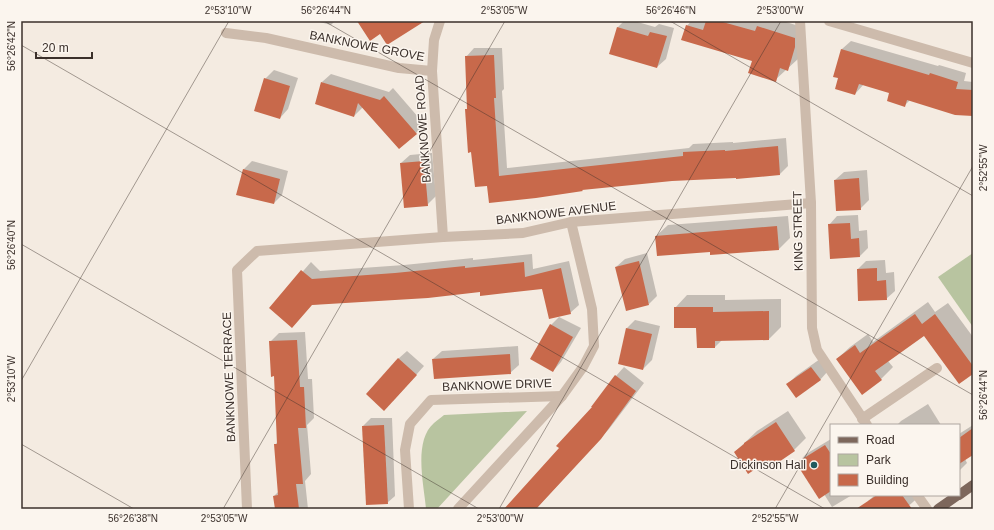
<svg xmlns="http://www.w3.org/2000/svg" width="994" height="530" font-family="Helvetica,sans-serif">
<style>
.green{fill:#b8c4a0}
.shadow{fill:#0003}
.building{fill:#c8694b}
.lines{fill:none;stroke-linecap:round;stroke-linejoin:round}
.minor{stroke:#cdbbac;stroke-width:10}
.major{stroke:#7d675c;stroke-width:10}
.ticks{fill:none;stroke:#3b302b;stroke-width:1;stroke-opacity:0.45}
.poi-dot{fill:#1f5a5e;stroke:#fbf5ee;stroke-width:1.5}
.labels{text-anchor:middle;stroke-width:3;stroke-linejoin:round;paint-order:stroke}
.street-label{font-size:12px;fill:#3b302b;stroke:#fbf5ee}
.poi-label{font-size:12px;fill:#3b302b;stroke:#fbf5ee;text-anchor:end}
.neatline{fill:none;stroke:#3b302b;stroke-width:1.5}
.ticks-label{font-size:10px;text-anchor:middle;fill:#3b302b}
</style>
<rect width="100%" height="100%" fill="#f4ebe1"/>
<g class="green">
<path d="M973,253V327L938,277Z"/>
<path d="M527,411L437,509H426C424,485 413,441 434,423C437,420 441,418 444,415Z"/>
</g>
<g class="shadow">
<path d="M316,21H335L331,25Z"/>
<path d="M624,21H634L655,27L659,24L674,28L666,59L657,67L611,53L618,27Z"/>
<path d="M691,21H783L805,28L798,59L775,80L753,60L687,26Z"/>
<path d="M851,41L938,66L939,65L966,73L964,81L973,82V115L910,100L905,105L891,92L864,84L855,94L839,78L842,49Z"/>
<path d="M474,48H502L504,89L502,91L507,168L689,148L693,144L733,142V143L786,138L788,166L780,174L737,177L488,185L468,108L466,57Z"/>
<path d="M274,70L298,78L288,109L280,118L265,79Z"/>
<path d="M331,74L389,92L393,88L425,125L416,133L363,107L354,116L322,82Z"/>
<path d="M432,153L436,196L427,205L401,163L410,155Z"/>
<path d="M252,161L288,171L282,195L274,203L243,170Z"/>
<path d="M867,170L869,200L860,209L835,180L844,172Z"/>
<path d="M858,215L859,231L867,230L868,248L860,256L829,225L837,216Z"/>
<path d="M788,216L790,238L779,249L711,251L656,236L668,225Z"/>
<path d="M647,253L657,296L649,304L616,267L625,259Z"/>
<path d="M532,254L533,269L569,261L579,305L570,313L543,288L480,291L271,308L311,262L320,271L404,265L473,258V260Z"/>
<path d="M885,260L886,273L894,272L895,291L886,299L858,269L866,261Z"/>
<path d="M687,295H725V300L781,299V327L769,339L722,340L715,347L697,327L675,308Z"/>
<path d="M928,302L935,312L948,303L973,337V372L925,334L888,361L893,367L881,379L837,359L850,347L868,334L873,342Z"/>
<path d="M559,317L581,328L561,362L553,371L551,325Z"/>
<path d="M635,320L660,326L652,360L643,369L627,328Z"/>
<path d="M305,332L308,379H312L314,418L307,425L311,474L305,481L308,509H276L274,496L279,491L275,445L278,441L275,375L270,342L279,333Z"/>
<path d="M518,346L519,365L510,373L433,359L442,351Z"/>
<path d="M407,351L424,366L393,401L398,359Z"/>
<path d="M820,359L828,371L820,380L788,384L796,376Z"/>
<path d="M624,367L644,383L609,429L536,509H505L560,448L593,407L616,376Z"/>
<path d="M928,404L941,425H897L901,421Z"/>
<path d="M788,411L806,438L794,450L769,459L735,452L757,431Z"/>
<path d="M371,418H392L395,496L387,503L363,426Z"/>
<path d="M973,425V454L965,459L967,463L959,471V434Z"/>
<path d="M831,439V495H852L832,507L824,494L798,463L806,454Z"/>
<path d="M875,495H921L905,509H873L868,501Z"/>
</g>
<g class="building">
<path d="M357,21H425L387,45L380,34L370,41Z"/>
<path d="M706,21H719L755,31L757,26L795,38V47L788,71L780,68L776,82L748,73L752,61L681,40L686,25L703,30Z"/>
<path d="M617,27L648,36L650,32L667,36L657,68L609,54Z"/>
<path d="M841,49L929,75L930,73L958,82L956,89L973,90V116L955,115L907,100L905,107L887,101L889,93L859,84L855,95L835,89L838,78L833,77Z"/>
<path d="M494,55L496,98H494L499,176L683,156V152L725,150V151L778,146L780,175L736,179V178L672,181L582,190L583,191L536,198L489,203L487,186L475,187L471,152L468,153L465,109H467L465,56Z"/>
<path d="M264,78L290,86L280,119L254,111Z"/>
<path d="M321,82L380,100L384,96L417,134L399,149L358,103L354,117L315,104Z"/>
<path d="M424,161L428,206L404,208L400,163Z"/>
<path d="M243,169L280,179L274,204L236,195Z"/>
<path d="M859,178L861,210L836,211L834,180Z"/>
<path d="M850,223L851,239L859,238L860,257L830,259L828,224Z"/>
<path d="M777,226L779,250L710,255V252L657,256L655,236Z"/>
<path d="M639,261L649,305L626,311L615,267Z"/>
<path d="M524,262L525,277L561,268L571,314L549,319L542,289L480,296V292L428,298L312,305L292,328L269,308L301,270L312,279L395,273L465,266V268Z"/>
<path d="M877,268V281L886,280L887,300L858,301L857,269Z"/>
<path d="M674,307H713V312L769,311V340L715,341V348H697L696,328H674Z"/>
<path d="M915,314L922,324L935,314L973,366V374L959,384L924,336L875,371L882,380L862,395L836,359L855,345L860,353Z"/>
<path d="M550,324L573,337L553,372L530,359Z"/>
<path d="M626,328L652,334L643,370L618,364Z"/>
<path d="M297,340L300,387H304L306,428H298L303,484H296L299,509H275L273,496L278,495L274,444H277L274,376L271,377L269,341Z"/>
<path d="M510,354L511,374L434,379L432,359Z"/>
<path d="M398,358L417,375L384,411L366,394Z"/>
<path d="M811,367L821,380L796,398L786,384Z"/>
<path d="M615,375L636,391L601,439L536,509H504L559,448L556,446L592,407H591Z"/>
<path d="M776,422L795,451L773,466L769,460L748,474L734,452L744,444V443Z"/>
<path d="M384,425L388,504L366,505L362,426Z"/>
<path d="M973,428V455L959,464V438Z"/>
<path d="M825,445L831,454V491L819,499L796,463Z"/>
<path d="M877,495H902L912,509H856Z"/>
</g>
<g class="lines">
<g class="minor">
<path d="M440,21L434,40L432,71L443,237"/>
<path d="M800,21L811,203L812,328L817,350L867,425"/>
<path d="M829,21L973,63"/>
<path d="M226,33L266,38L399,68L432,71"/>
<path d="M862,419L937,368"/>
<path d="M917,495L927,509"/>
<path d="M247,509L237,270L257,251L443,237L523,233L571,222L811,203"/>
<path d="M409,509L405,450L410,424L431,400L562,396"/>
<path d="M458,509L562,396L583,367L594,346L592,309L571,222"/>
</g>
<g class="major">
<path d="M959,495L973,485"/>
<path d="M938,509L958,495"/>
</g>
</g>
<path class="ticks" d="M324,21L973,395M670,21L973,196M21,45L825,509M21,244L479,509M21,381L229,21M21,444L134,509M223,509L505,21M499,509L781,21M775,509L973,166"/>
<circle class="poi-dot" cx="814" cy="465" r="4"/>
<g class="labels">
<g class="street-label">
<text transform="translate(367 46) rotate(11)" y="4">BANKNOWE GROVE</text>
<text transform="translate(423 129) rotate(-94)" y="4">BANKNOWE ROAD</text>
<text transform="translate(556 213) rotate(-7)" y="4">BANKNOWE AVENUE</text>
<text transform="translate(798 231) rotate(-91)" y="4">KING STREET</text>
<text transform="translate(229 377) rotate(-92)" y="4">BANKNOWE TERRACE</text>
<text transform="translate(497 385) rotate(-2)" y="4">BANKNOWE DRIVE</text>
</g>
<g class="poi-label">
<text x="806" y="469">Dickinson Hall</text>
</g>
</g>
<rect width="994" height="530" fill="none" stroke="#fbf5ee" stroke-width="44"/>
<rect x="830" y="424" width="130" height="72" fill="#fbf5ee" stroke="#aea6a0"/>
<rect x="838" y="437" width="20" height="6" fill="#7d675c" stroke="#aea6a0"/>
<text x="866" y="444" font-size="12" fill="#3b302b">Road</text>
<rect x="838" y="454" width="20" height="12" fill="#b8c4a0" stroke="#aea6a0"/>
<text x="866" y="464" font-size="12" fill="#3b302b">Park</text>
<rect x="838" y="474" width="20" height="12" fill="#c8694b" stroke="#aea6a0"/>
<text x="866" y="484" font-size="12" fill="#3b302b">Building</text>
<path d="M36 52v6h56v-6" fill="none" stroke="#3b302b" stroke-width="2"/>
<text x="42" y="52" font-size="12" fill="#3b302b" stroke="#fbf5ee" stroke-width="3" paint-order="stroke">20 m</text>
<rect x="22" y="22" width="950" height="486" class="neatline"/>
<g class="ticks-label">
<text x="228" y="14">2°53'10"W</text>
<text x="326" y="14">56°26'44"N</text>
<text x="504" y="14">2°53'05"W</text>
<text x="671" y="14">56°26'46"N</text>
<text x="780" y="14">2°53'00"W</text>
<text transform="translate(11 46) rotate(-90)" y="4">56°26'42"N</text>
<text transform="translate(983 168) rotate(-90)" y="4">2°52'55"W</text>
<text transform="translate(11 245) rotate(-90)" y="4">56°26'40"N</text>
<text transform="translate(11 379) rotate(-90)" y="4">2°53'10"W</text>
<text transform="translate(983 395) rotate(-90)" y="4">56°26'44"N</text>
<text x="133" y="522">56°26'38"N</text>
<text x="224" y="522">2°53'05"W</text>
<text x="500" y="522">2°53'00"W</text>
<text x="775" y="522">2°52'55"W</text>
</g>
</svg>
